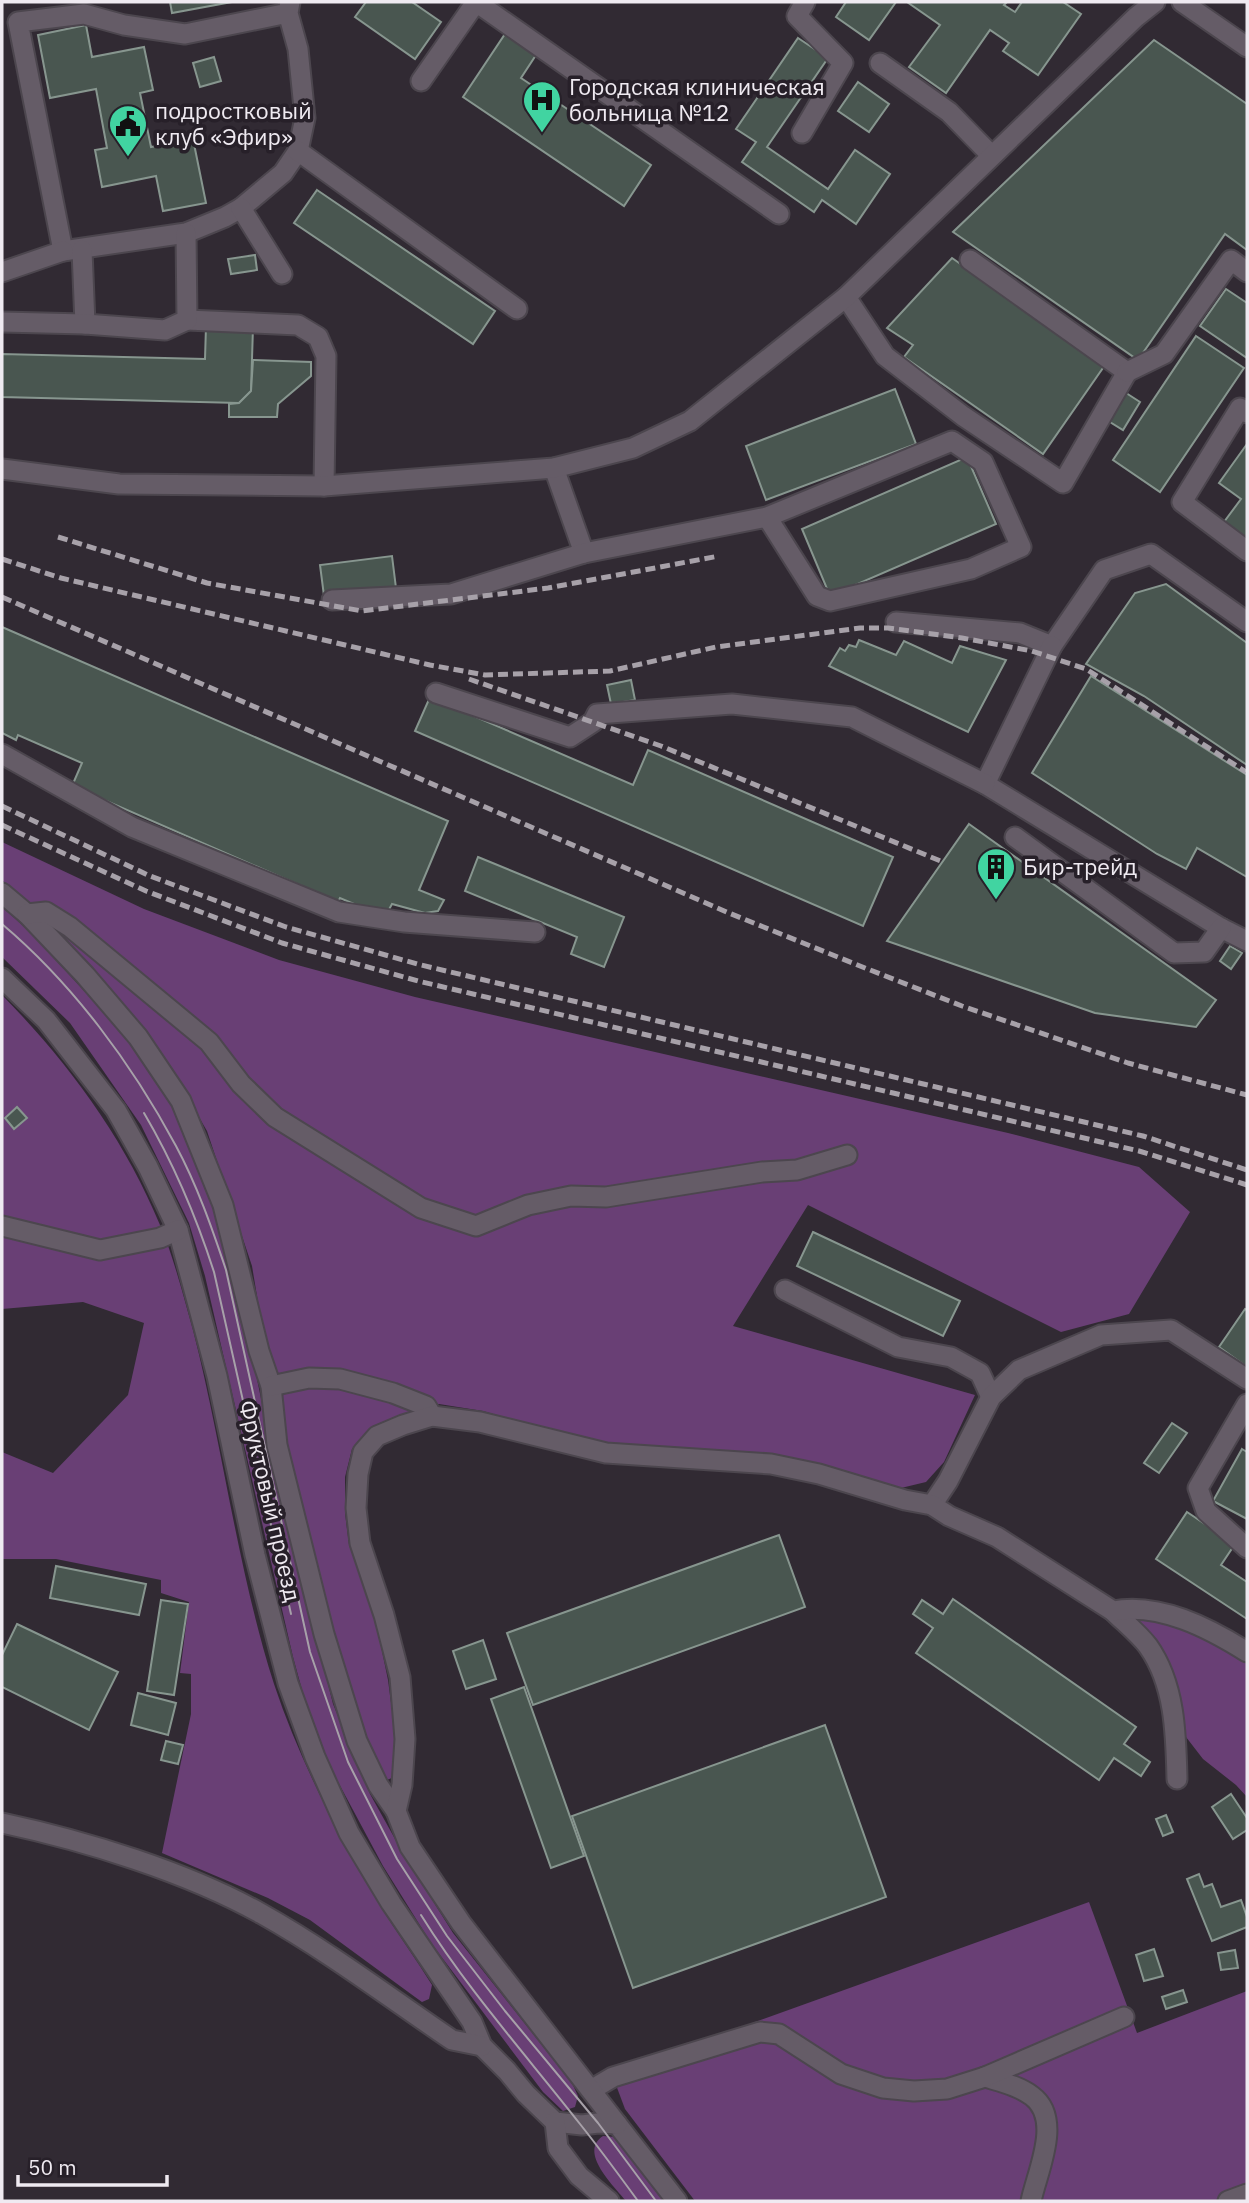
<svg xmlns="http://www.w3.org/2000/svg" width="1249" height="2203" font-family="'IBM Plex Sans',sans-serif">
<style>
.green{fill:#693f75}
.building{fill:#495650;stroke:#87968f;stroke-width:2}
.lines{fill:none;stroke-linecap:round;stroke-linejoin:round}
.minor-casing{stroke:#4c464e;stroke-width:23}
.minor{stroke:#655c67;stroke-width:19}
.tram{stroke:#a7a1a9;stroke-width:2}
.rail{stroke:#a7a1a9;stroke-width:5;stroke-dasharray:10 5;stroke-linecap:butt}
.labels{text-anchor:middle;stroke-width:7;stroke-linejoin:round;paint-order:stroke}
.poi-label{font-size:23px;fill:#efeaf1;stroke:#272029;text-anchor:start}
.street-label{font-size:23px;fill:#efeaf1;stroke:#272029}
</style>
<rect width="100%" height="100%" fill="#312a33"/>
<g class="green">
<path d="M2,842L144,909L279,960L415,997L1008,1133L1139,1167L1190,1212L1129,1314L1061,1332L808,1205L733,1326L975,1395L944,1462L926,1482L901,1488L772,1454L714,1452L605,1443L553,1432L483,1411L439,1404L402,1414L373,1426L352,1449L345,1477V1513L349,1545L375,1617L388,1680L396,1741L394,1777L387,1780L364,1738L329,1634L285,1443L265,1344L252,1266L207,1131L185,1093L140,1027L91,967L45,919L2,880Z"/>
<path d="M2,907L30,932L131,1042L172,1107L215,1209L235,1271L270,1443L319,1648L333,1704L350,1745L370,1794L404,1855L453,1933L572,2083L578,2096L575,2107L563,2111L543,2092L431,1943L383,1866L330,1767L307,1708L293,1657L205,1276L189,1223L141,1125L70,1023L2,957Z"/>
<path d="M2,995C68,1062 124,1138 160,1225C174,1258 183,1295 193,1330C223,1447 237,1568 274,1684C300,1762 339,1836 381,1907C397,1933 416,1959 432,1985L429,1999L422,2002L415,1997L310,1920L268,1898L162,1853L191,1714V1674L180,1673L189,1602L161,1593V1580L56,1559H2V1452L53,1473L128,1395L144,1323L83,1302L2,1309Z"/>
<path d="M1146,1614L1182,1623L1247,1658V1797L1236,1785L1203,1759L1186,1737L1177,1709L1140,1626L1139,1619Z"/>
<path d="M1089,1902L1137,2033L1247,1991V2188L1215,2201H695L625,2109L610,2069L666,2054Z"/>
<path d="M603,2136L615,2137L663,2201H626C614,2186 578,2152 603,2136Z"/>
</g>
<g class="building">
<path d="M170,2H232L172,13Z"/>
<path d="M366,2H412L441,22L415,59L355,17Z"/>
<path d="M846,2H896L869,40L836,17Z"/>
<path d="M907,2H1007L1004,5L1015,12L1022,2H1063L1081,14L1038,75L1003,51L1009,43L990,30L946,93L909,67L940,25Z"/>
<path d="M86,25L92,57L144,47L153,90L140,93L151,147L193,139L206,203L163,211L156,176L102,187L95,150L107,148L96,89L50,98L38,35Z"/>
<path d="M505,34L536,55L521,78L651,165L624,206L463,97Z"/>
<path d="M798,38L828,58L767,147L828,189L855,150L890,174L856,224L822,200L814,212L742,162L756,142L736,129Z"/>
<path d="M1154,40L1247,104V250L1225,234L1138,360L953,232Z"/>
<path d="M214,57L221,81L200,87L193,63Z"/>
<path d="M858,82L889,104L869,132L838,111Z"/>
<path d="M317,190L495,311L473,344L294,223Z"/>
<path d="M255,255L257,270L231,274L228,259Z"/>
<path d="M952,258L1105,365L1043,454L904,357L913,345L887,328Z"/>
<path d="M1226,289L1247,303V358L1200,326Z"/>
<path d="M206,326L253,327L251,391L239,403L2,397V354L205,359Z"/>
<path d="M1196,336L1244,368L1160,492L1113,460Z"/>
<path d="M253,360L311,362V376L278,404L277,417H229V404L239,403L251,391Z"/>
<path d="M895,389L916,444L766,500L746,446Z"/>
<path d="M1123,391L1140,402L1123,430L1105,419Z"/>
<path d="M1247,444V539L1224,522L1241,499L1219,483Z"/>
<path d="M967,457L996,524L830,596L802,529Z"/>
<path d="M392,556L396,588L324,596L320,565Z"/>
<path d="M1166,584L1247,643V765L1144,696L1086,664L1135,593Z"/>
<path d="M2,627L448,821L419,890L444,900L438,911L425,913L392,904L385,917L340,898L338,902L72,786L82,763L18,735L16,740L2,733Z"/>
<path d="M859,640L896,655L904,641L952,663L960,646L1006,660L968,732L829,666L840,648L845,651L849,645L856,647Z"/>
<path d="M1091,676L1247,775V877L1197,848L1186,869L1157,854L1032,773Z"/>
<path d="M631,680L635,700L611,704L607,685Z"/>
<path d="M430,697L633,785L648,750L893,857L863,926L415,731Z"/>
<path d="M969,824L1216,1000L1196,1027L1095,1013L887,941Z"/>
<path d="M478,857L624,917L604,967L571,954L577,937L465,891Z"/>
<path d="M1230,946L1242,953L1231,969L1220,961Z"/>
<path d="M17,1107L27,1118L14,1129L5,1118Z"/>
<path d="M813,1232L960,1301L943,1336L797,1266Z"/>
<path d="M1245,1309L1247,1310V1367L1219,1347Z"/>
<path d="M1172,1423L1187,1433L1159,1473L1144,1463Z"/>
<path d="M1242,1449L1247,1452V1519L1213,1501Z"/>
<path d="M1187,1512L1235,1544L1221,1565L1247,1582V1619L1156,1559Z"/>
<path d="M779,1535L805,1607L533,1705L507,1633Z"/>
<path d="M56,1566L146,1584L139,1615L50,1598Z"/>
<path d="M953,1599L1136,1727L1124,1744L1150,1762L1141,1776L1114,1758L1099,1780L916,1653L933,1628L913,1614L922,1600L943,1614Z"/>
<path d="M161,1600L188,1604L174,1695L147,1691Z"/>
<path d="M17,1624L118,1672L89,1730L2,1687V1655Z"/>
<path d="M483,1640L496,1679L466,1689L453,1651Z"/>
<path d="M524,1687L584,1856L551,1868L491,1699Z"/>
<path d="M138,1693L176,1703L168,1735L131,1725Z"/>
<path d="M825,1725L886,1897L633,1988L572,1816Z"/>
<path d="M166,1741L183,1745L178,1764L161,1760Z"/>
<path d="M1231,1794L1247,1818V1830L1233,1839L1212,1807Z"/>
<path d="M1166,1815L1173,1832L1163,1836L1156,1819Z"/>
<path d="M1199,1874L1204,1887L1212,1884L1221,1907L1241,1900L1247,1917V1927L1212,1941L1187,1879Z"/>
<path d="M1154,1949L1163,1976L1144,1981L1136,1955Z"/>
<path d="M1235,1950L1238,1968L1221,1970L1218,1953Z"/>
<path d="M1183,1990L1187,2002L1166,2009L1162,1997Z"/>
</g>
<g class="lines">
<defs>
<g id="minor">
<path d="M1182,2L1247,47"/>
<path d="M288,13L185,34L124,25L84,14L18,22L63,251L186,233L225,217L241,208L283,173L298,151L305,118L298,49L288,13L290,2"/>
<path d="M880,63L949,112L991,155"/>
<path d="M421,81L476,2L779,214"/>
<path d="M802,133L843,63L797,16L805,2"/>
<path d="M298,151L517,309"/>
<path d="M241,208L282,274"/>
<path d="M82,250L85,324"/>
<path d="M2,272L63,251"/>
<path d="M846,297L885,356L963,416L1063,483L1127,372L970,260"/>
<path d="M187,320L298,325L318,337L326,356L324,486"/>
<path d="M2,322L85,324L165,330L187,320L186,233"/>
<path d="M1127,372L1164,354L1231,260L1247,272"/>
<path d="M1247,413L1240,408L1182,502L1247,551"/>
<path d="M554,468L584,553"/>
<path d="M2,469L119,484L324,486L554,468L633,448L690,421L846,297L1136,17L1155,2"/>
<path d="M332,600L451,594L584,553L767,517L952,441L983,462L1021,547L971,569L830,601L817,596L767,517"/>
<path d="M896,622L1020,633L1052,646L1104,570L1151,554L1247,622"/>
<path d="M1052,646L985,784L1221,928L1247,941"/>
<path d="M436,693L570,737L593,722L597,714L732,704L852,717L985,784"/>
<path d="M2,754L132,827L339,912L404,922L535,932"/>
<path d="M1015,837L1174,953L1204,952L1221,928"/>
<path d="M2,893L27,914L85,975L138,1037L181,1101L223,1205L259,1351L271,1386L277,1445L324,1634L357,1741L378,1785L396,1811"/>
<path d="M27,914L46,912L70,927L209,1042L241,1084L275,1117L421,1208L476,1226L528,1205L571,1196L606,1197L762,1172L797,1170L847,1155"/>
<path d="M2,978L46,1020L116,1110L148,1167L178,1230L217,1376L255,1555L288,1683L315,1757L349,1833L391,1903L472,2022L482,2046L507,2071L526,2094L555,2122L582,2125L598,2123L617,2124L677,2201"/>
<path d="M2,1226L100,1250L160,1238L178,1230"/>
<path d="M785,1290L898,1347L951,1357L980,1373L991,1397"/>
<path d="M271,1386L309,1378L340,1379L393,1393L426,1406L432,1416"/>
<path d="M1247,1404L1198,1488L1206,1511L1247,1548"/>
<path d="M932,1505L948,1481L991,1397L1019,1370L1101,1335L1171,1330L1247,1379"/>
<path d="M1113,1611C1124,1622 1138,1633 1148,1646C1175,1684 1176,1734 1177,1779"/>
<path d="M2,1823C86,1841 187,1872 262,1914C328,1951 390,1998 452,2040L482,2046"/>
<path d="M985,2077C1001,2082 1019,2086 1032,2096C1063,2119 1037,2172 1031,2201"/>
<path d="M591,2090L613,2077L760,2032L779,2034L841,2074L883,2088L914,2091L947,2089L985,2077L1124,2017"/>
<path d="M555,2122L558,2148L579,2176L609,2201"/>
<path d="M617,2124L461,1923L410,1847L396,1811L402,1785L405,1739L400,1677L384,1615L360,1543L356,1508L358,1474L363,1452L377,1436L403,1425L432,1416L480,1422L606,1453L771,1464L819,1474L905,1500L932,1505L949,1516L997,1537L1113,1611C1159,1602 1209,1628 1247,1652"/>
<path d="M1228,2201L1247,2194"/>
</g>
</defs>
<use href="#minor" class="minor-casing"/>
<use href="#minor" class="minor"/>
<g class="tram">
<path d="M2,924C73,984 132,1064 176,1146C197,1185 212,1228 226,1270L310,1652L348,1762L397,1859L447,1936L505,2011L598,2123L656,2201"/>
<path d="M144,1113C174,1164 196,1216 214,1272L291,1614"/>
<path d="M421,1915C467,1989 526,2055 580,2124C600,2149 619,2175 638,2201"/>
</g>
<g class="rail">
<path d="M58,537L207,583L362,611L548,588L719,556"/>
<path d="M2,559L61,578L430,665L485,675L610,671L716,647L860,628H888L962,638L1032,651L1086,669L1246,772"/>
<path d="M2,597L729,913L865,968L962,1006L1128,1063L1247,1095"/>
<path d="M469,679L661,746L943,862"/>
<path d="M2,806L150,876L286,927L421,965L1143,1136L1247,1170"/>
<path d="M2,825L146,891L282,943L418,981L1139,1151L1247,1185"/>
</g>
</g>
<defs>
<symbol id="hospital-pin" viewBox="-11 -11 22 30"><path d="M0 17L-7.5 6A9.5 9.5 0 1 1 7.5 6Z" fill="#41d4a1" stroke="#272029"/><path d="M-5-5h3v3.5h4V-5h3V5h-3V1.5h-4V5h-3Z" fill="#111"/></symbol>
<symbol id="civic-pin" viewBox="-11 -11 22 30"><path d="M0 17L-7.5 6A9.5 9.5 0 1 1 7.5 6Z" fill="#41d4a1" stroke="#272029"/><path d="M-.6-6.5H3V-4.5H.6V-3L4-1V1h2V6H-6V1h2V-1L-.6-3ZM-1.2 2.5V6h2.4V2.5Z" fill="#111"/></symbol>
<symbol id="building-pin" viewBox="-11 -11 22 30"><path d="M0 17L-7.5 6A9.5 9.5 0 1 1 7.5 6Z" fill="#41d4a1" stroke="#272029"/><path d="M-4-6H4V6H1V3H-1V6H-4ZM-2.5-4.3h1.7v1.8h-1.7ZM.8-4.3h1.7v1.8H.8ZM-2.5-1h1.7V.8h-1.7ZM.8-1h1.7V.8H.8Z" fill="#111"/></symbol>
</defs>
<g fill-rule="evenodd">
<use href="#hospital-pin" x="520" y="78" width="44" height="60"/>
<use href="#civic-pin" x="106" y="102" width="44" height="60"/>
<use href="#building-pin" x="974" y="845" width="44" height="60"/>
</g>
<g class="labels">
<g class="poi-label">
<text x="569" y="95">Городская клиническая<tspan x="569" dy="26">больница №12</tspan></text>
<text x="155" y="119">подростковый<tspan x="155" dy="26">клуб «Эфир»</tspan></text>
<text x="1023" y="875">Бир-трейд</text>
</g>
<g class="street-label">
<text transform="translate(270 1501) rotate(77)" y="8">Фруктовый проезд</text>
</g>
</g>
<rect width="1249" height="2203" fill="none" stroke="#efeaf1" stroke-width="7"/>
<path d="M18 2175v10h149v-10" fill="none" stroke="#efeaf1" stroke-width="3.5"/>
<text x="28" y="2175" font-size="21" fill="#efeaf1" stroke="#272029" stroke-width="5" paint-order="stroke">50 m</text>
</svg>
